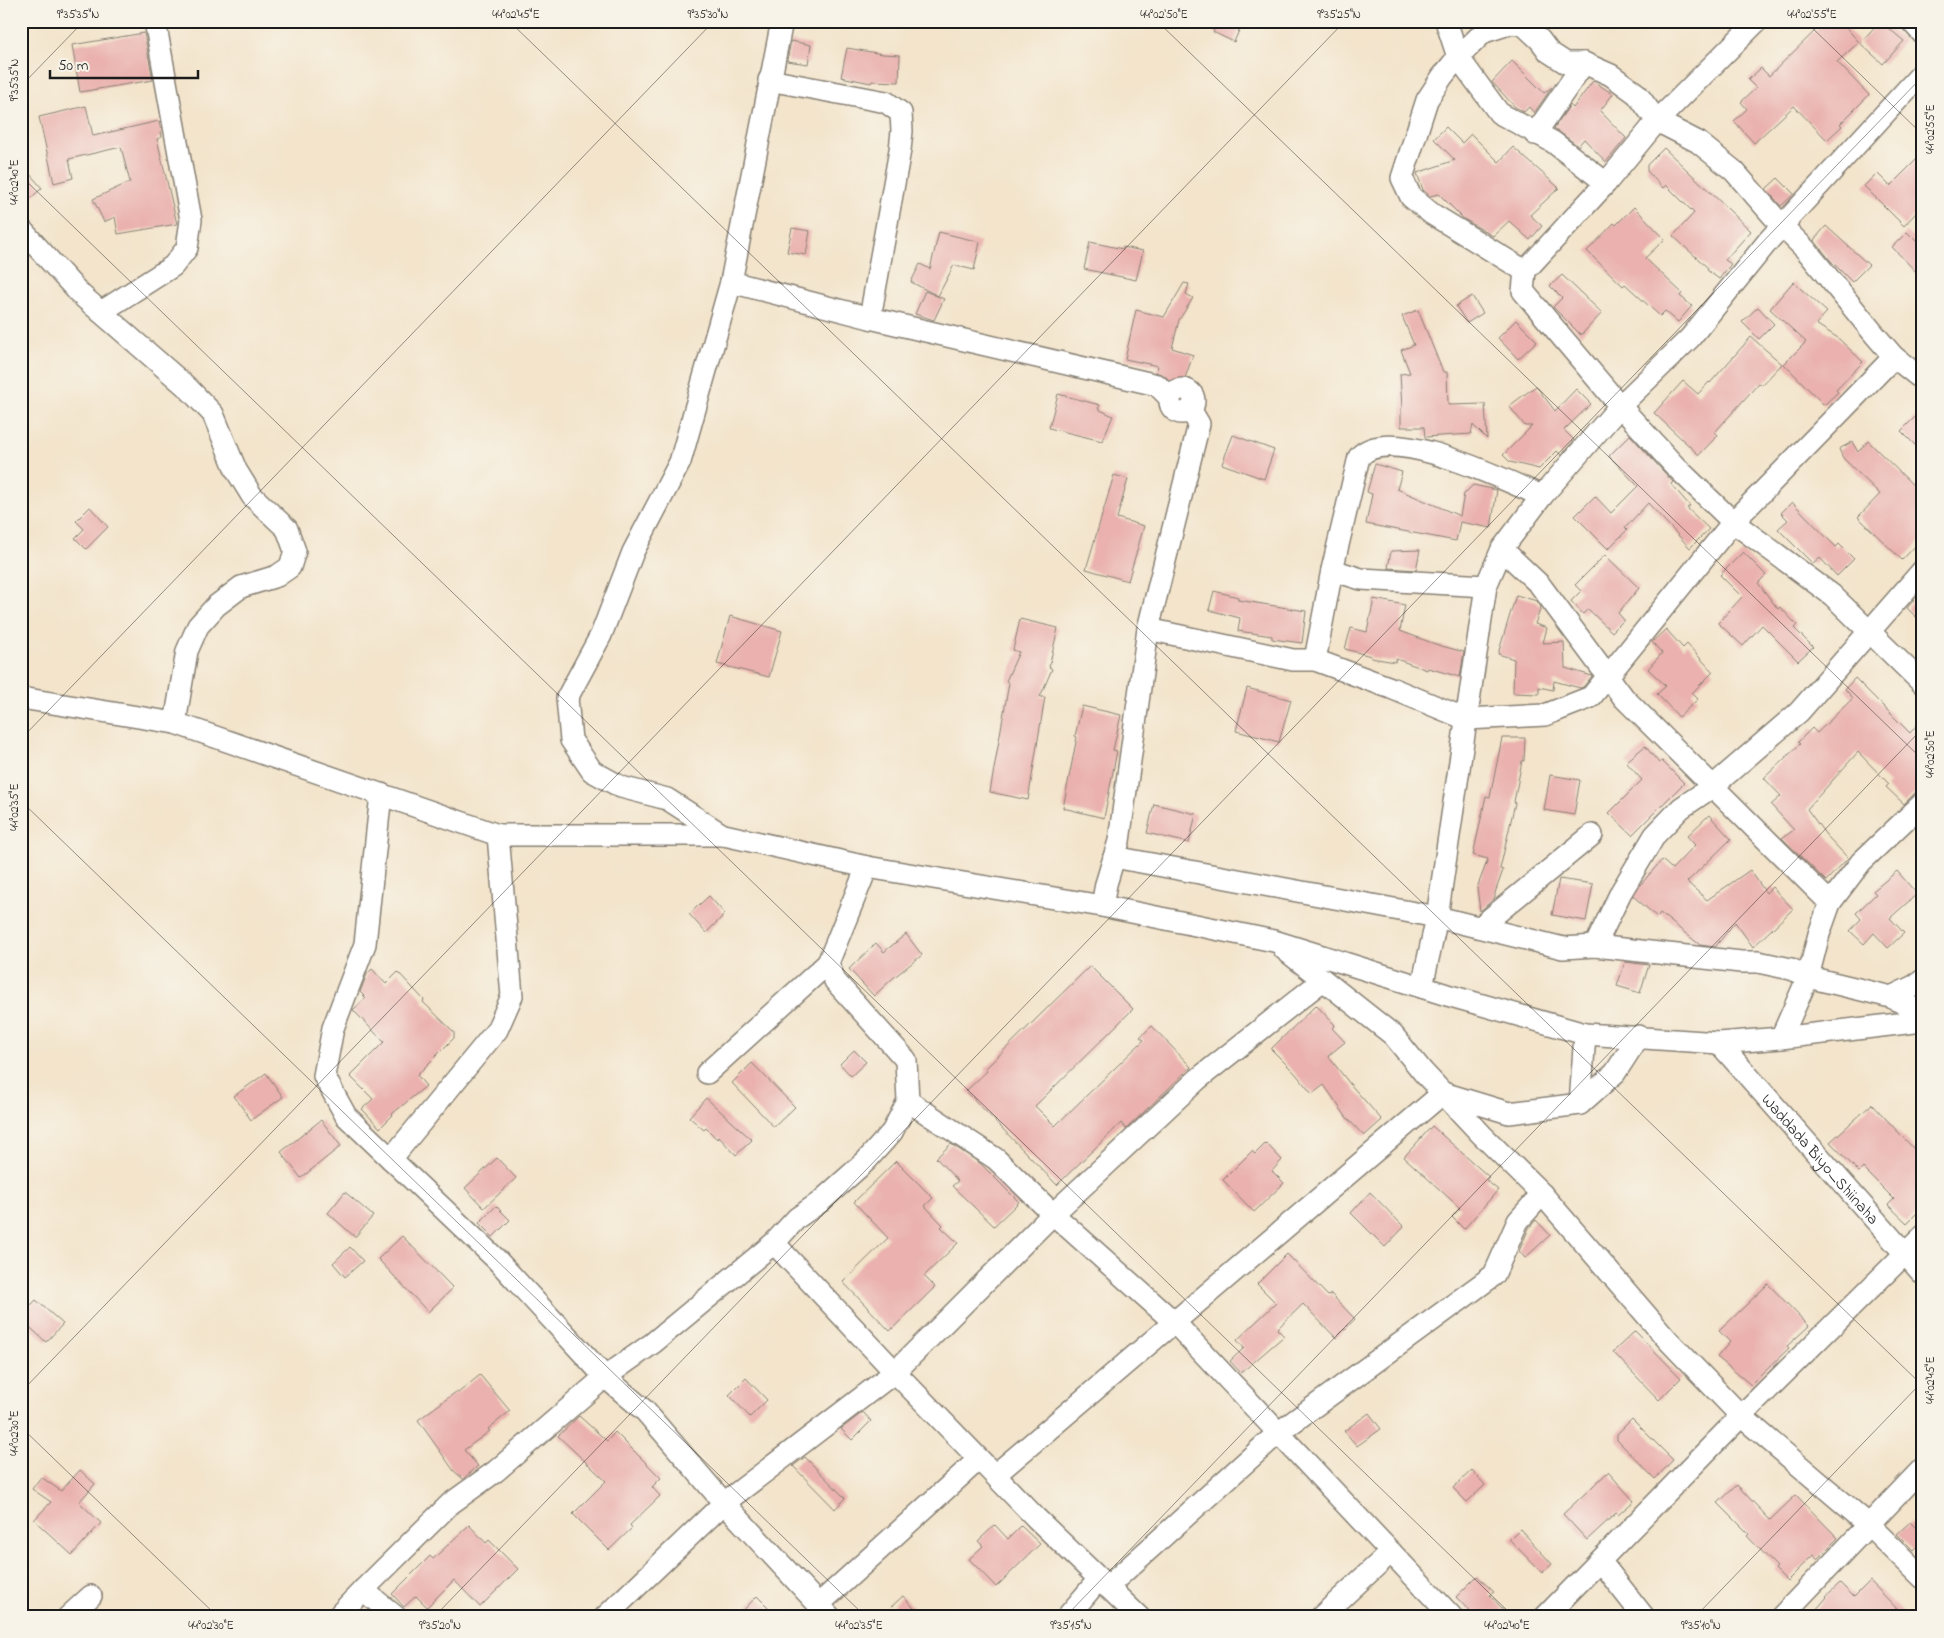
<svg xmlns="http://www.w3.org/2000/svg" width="1944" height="1638" font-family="'Indie Flower',sans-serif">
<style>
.building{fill:#eab1ae}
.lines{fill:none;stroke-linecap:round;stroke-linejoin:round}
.street-casing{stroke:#888074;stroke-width:24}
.street{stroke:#fff;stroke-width:21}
.ticks{fill:none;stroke:#1c1c1c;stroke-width:1;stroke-opacity:0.45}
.labels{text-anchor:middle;stroke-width:5;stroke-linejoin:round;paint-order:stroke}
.street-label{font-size:16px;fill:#1c1c1c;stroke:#f7f3e8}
.neatline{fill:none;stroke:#1c1c1c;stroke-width:2}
.ticks-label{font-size:12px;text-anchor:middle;fill:#1c1c1c}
</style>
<rect width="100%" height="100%" fill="#f7f3e8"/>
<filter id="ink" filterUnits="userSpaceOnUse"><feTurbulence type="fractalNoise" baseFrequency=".02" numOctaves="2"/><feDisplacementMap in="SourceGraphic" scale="10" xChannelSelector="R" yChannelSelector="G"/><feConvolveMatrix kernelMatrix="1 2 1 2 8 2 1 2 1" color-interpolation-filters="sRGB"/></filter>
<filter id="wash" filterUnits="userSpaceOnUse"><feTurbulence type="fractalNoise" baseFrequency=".0096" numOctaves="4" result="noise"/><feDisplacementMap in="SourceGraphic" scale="20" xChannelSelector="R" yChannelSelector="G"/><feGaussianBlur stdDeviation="1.12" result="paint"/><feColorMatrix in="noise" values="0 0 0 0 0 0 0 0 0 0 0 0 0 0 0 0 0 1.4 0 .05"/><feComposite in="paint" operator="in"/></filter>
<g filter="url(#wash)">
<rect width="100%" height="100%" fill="#f3e4cb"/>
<g id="blocks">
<g class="building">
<path d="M1218,21H1243L1234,42L1213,32Z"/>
<path d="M1825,21H1840L1859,42L1837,62L1869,95L1840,124L1842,126L1827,140L1794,106L1754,143L1734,121L1747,109L1741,102L1756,88L1748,80L1761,68L1769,76Z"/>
<path d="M1880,21L1904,41L1883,64L1860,43Z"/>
<path d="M144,33L153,80L80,92L72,45Z"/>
<path d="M791,41L811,45L808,64L787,61Z"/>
<path d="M847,48L883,54L900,55L899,82L872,81L871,83L841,77Z"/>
<path d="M1512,61L1544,93L1552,87L1534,113L1529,107L1524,112L1515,107L1492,82Z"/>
<path d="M1593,81L1613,94L1600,111L1626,138L1606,162L1584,139L1578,146L1554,128L1570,105L1573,108Z"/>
<path d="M86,106L93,136L159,121L162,137L157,139L177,224L118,234L115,217L104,222L93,199L130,182L121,147L69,159L73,178L54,183L39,117Z"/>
<path d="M1446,127L1462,143L1471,134L1499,162L1513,147L1559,188L1530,215L1542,226L1530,240L1509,221L1493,236L1464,219L1439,194L1430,196L1423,190L1417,173L1455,160L1434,139Z"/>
<path d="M1664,148L1751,231L1725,260L1731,264L1719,279L1707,270L1708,268L1673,236L1694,213L1666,185L1663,188L1647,171V165Z"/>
<path d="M1923,153V205L1904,226L1864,186L1877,173L1890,186Z"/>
<path d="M21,164L42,188L21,207Z"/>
<path d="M1778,178L1794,194L1781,206L1766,189Z"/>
<path d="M1634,207L1665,239L1645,258L1682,293L1680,296L1692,306L1678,322L1665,311L1660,316L1625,284L1623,286L1587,251L1614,223L1616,225Z"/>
<path d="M1826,226L1869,265L1852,282L1831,261L1814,240Z"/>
<path d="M792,228L810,231L806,255L787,252Z"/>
<path d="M939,232L980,242L974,270L954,265L938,296L911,282L920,264L930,269Z"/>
<path d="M1907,232L1923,248V279L1892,247Z"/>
<path d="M1090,242L1123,249V247L1143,251L1136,280L1084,269Z"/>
<path d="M1562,275L1602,313L1581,335L1553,307L1562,298L1550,286Z"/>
<path d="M1793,282L1827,312L1816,324L1838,338L1863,362L1836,390L1838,392L1824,405L1784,364L1806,342L1770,309Z"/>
<path d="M1184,283L1189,284L1186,294L1193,298L1179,320L1172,348L1193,355L1182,387L1173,384L1165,376L1156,372L1158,366L1125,359L1136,310L1164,317Z"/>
<path d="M925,291L944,299L934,320L915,314Z"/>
<path d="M1472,296L1483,313L1467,323L1456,306Z"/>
<path d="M1758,307L1774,324L1759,339L1742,322Z"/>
<path d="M1418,310L1443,372H1447L1448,405L1485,404L1487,439L1473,425L1471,434L1425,437L1424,427H1401V408H1402L1400,374L1410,373L1401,350L1414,345L1402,316Z"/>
<path d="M1516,320L1537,341L1518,359L1498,338Z"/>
<path d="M1751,337L1782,364L1762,385L1759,383L1715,432L1718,435L1699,455L1654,413L1683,381L1698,394L1709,382L1710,383Z"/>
<path d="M1536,386L1555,411L1576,389L1591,404L1564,430L1574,440L1561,455L1557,451L1539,469L1510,462L1503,455L1532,426H1525L1509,406Z"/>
<path d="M1058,394L1100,405L1098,409L1113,416L1102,441L1049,428Z"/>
<path d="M1923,409V453L1901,431Z"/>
<path d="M1233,435L1274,450L1264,479L1222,464Z"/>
<path d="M1630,435L1673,482L1671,484L1690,506L1687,508L1709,529L1690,548L1648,503L1625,528L1627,530L1608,549L1575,516L1595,496L1611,513L1638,486L1609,456Z"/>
<path d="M1868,441L1923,495V538L1902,560L1858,517L1880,494L1843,458L1839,449L1852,442L1858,452Z"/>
<path d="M1375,464L1402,472L1397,489L1460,516L1464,494L1473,485L1497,490L1491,528L1460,522L1456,541L1366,524L1372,494L1367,492Z"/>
<path d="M1114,475L1128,479L1117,518L1144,526L1128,581L1086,569Z"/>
<path d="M1792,502L1836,547L1839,544L1854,559L1837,576L1820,558L1813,564L1778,529L1788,520L1781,513Z"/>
<path d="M90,507L108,527L86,549L75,538L84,529L76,521Z"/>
<path d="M1420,550L1416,570L1388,568L1391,551Z"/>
<path d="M1743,552L1766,575L1758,583L1778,609L1780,607L1797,625L1794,628L1813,647L1798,661L1762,625L1743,646L1718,623L1742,597L1720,575Z"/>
<path d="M1605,555L1639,588L1618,613L1624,620L1612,632L1588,609L1583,614L1571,601L1581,591L1575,585Z"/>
<path d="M1214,591L1238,597V600L1306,611L1302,643L1272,639V636L1238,631L1240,618L1209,610Z"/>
<path d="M1919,594L1923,598V624L1907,608Z"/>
<path d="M1516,595L1537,601L1541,607L1535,624L1547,628L1543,643L1564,642L1565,668L1592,676L1583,687L1580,688L1554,681L1553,690L1539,687V694L1513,693L1514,659L1498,654Z"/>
<path d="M1374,599L1405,605L1400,631L1438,645L1464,652L1460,677L1428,668L1427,670L1396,659L1395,662L1371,658V656L1345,649L1351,628L1367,632Z"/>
<path d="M730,616L782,631L769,677L717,664Z"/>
<path d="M1020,619L1058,628L1049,667L1052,669L1040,697H1045L1028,800L990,792L1009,683L1006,681L1019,652L1013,650Z"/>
<path d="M1666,629L1683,648L1687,644L1713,672L1692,693L1698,699L1679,717L1657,694L1666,686L1648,669L1662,653L1652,642Z"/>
<path d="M1855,678L1910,733L1923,718V785L1904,804L1886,787L1889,784L1858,752L1807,809L1826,835L1848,858L1826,881L1782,838L1794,830L1771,805L1781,796L1764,778L1800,744L1798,742L1812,728L1817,733L1853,698L1845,689Z"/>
<path d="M1247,688L1291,700L1279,742L1236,731Z"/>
<path d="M1082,706L1121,715L1113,750L1117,751L1104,818L1063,808L1077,737L1075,736Z"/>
<path d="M1502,738H1525L1524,761H1522L1514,802L1515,803L1500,869L1503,870L1495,893V898L1480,911L1477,888L1488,859L1473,855L1486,796L1490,797Z"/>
<path d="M1645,746L1659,763L1662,761L1684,783L1632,835L1609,813L1642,780L1626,762Z"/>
<path d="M1550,775L1580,780L1574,815L1544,810Z"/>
<path d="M1154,804L1196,814L1189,843L1147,833Z"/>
<path d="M1709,815L1731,839L1687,882L1707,900L1750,870L1766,893L1772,887L1793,909L1753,947L1735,922L1715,947L1700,945L1660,913L1657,917L1633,896L1640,885L1662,860L1672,869L1695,845L1687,836Z"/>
<path d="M1897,871L1917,894L1890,918L1904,933L1888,948L1874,933L1864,944L1850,931L1861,919L1856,913L1876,894L1873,891Z"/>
<path d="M1559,879L1593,884L1586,921L1552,915Z"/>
<path d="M709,896L725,914L706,933L689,914Z"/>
<path d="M906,934L922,955L892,979L874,996L849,969L876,943L884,952Z"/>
<path d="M1625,962L1649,965L1640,993L1617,986Z"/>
<path d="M1090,966L1133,1009L1035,1106L1055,1126L1144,1040L1140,1037L1152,1026L1191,1067L1126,1129L1121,1123L1057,1185L966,1091L987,1071L985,1069Z"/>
<path d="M372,969L386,984L398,972L424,1000L423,1002L454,1032V1038L417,1075L426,1086L392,1114L393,1115L380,1128L362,1109L373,1099L350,1076L384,1042L353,1010L366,998L360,992L367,974Z"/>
<path d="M1316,1005L1335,1025L1332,1028L1345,1042L1328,1056L1350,1084L1382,1120L1364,1136L1347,1118L1324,1085L1312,1094L1295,1073L1271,1049Z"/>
<path d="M854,1050L866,1062L851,1076L840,1064Z"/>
<path d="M752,1063L795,1107L774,1127L732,1083Z"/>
<path d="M266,1073L283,1097L251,1120L234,1096Z"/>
<path d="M706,1098L752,1140L736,1155L719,1137L717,1139L706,1128L704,1130L689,1117Z"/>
<path d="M1872,1104L1915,1150L1923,1143V1207L1907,1223L1888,1205L1894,1199L1863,1168L1859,1172L1830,1142Z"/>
<path d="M321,1120L341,1146L301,1178L281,1152Z"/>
<path d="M1432,1126L1489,1177L1486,1180L1498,1190L1464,1229L1452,1217L1460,1208L1404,1157Z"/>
<path d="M1266,1143L1282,1160L1272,1171L1284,1183L1254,1212L1223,1180L1252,1151L1255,1154Z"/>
<path d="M951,1144L981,1164L1019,1202L994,1226L952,1186L958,1181L936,1158Z"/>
<path d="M497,1158L516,1178L484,1208L465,1188Z"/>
<path d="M896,1161L933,1198L925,1206L943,1225L941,1227L958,1243L924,1276L935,1287L890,1331L843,1282L888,1238L854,1202Z"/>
<path d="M345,1192L373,1216L355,1237L328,1213Z"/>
<path d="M1370,1192L1404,1227L1385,1247L1351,1213Z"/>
<path d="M496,1206L510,1220L493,1237L479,1223Z"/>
<path d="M1536,1220L1550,1235L1525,1258L1519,1251L1529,1228Z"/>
<path d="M402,1236L453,1288L428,1312L378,1259Z"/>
<path d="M350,1247L363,1261L345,1277L333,1263Z"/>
<path d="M1287,1254L1328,1296L1331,1294L1355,1319L1336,1338L1303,1304L1277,1329L1284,1336L1241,1373L1230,1361L1244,1348L1237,1340L1276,1303L1257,1284Z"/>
<path d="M1768,1284L1809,1326L1787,1346L1789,1348L1751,1385L1717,1357L1730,1342L1719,1331Z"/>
<path d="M36,1300L63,1324L46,1342L21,1319V1315Z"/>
<path d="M1635,1331L1681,1378L1659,1400L1613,1352Z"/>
<path d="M480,1375L510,1411L488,1429L490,1431L464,1450L478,1466L463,1479L454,1471L418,1420L456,1392L458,1393Z"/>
<path d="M746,1378L767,1400L750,1417L729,1395Z"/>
<path d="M863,1412L871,1421L852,1440L841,1429Z"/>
<path d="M1369,1413L1381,1429L1357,1446L1344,1431Z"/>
<path d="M579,1416L607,1441L615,1432L661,1478L652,1487L660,1496L630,1525L632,1528L609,1550L573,1514L606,1481L558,1436Z"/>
<path d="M1632,1419L1673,1460L1655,1479L1617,1440V1434Z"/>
<path d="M805,1457L845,1498L835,1509L793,1466Z"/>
<path d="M80,1470L95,1484L79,1502L101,1523L72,1555L34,1520L51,1502L32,1489L41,1477L61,1491Z"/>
<path d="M1472,1470L1485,1485L1467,1502L1453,1488Z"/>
<path d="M1608,1472L1634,1501L1618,1515L1616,1513L1587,1540L1563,1514Z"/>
<path d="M1737,1485L1770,1520L1796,1495L1838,1538L1817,1559L1813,1555L1787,1581L1775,1569L1777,1567L1747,1536L1749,1534L1718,1503Z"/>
<path d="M1910,1522L1923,1535V1540L1913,1550L1897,1534Z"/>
<path d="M469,1525L486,1543L489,1540L518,1569L480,1607L454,1580L427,1607L416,1596L404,1607L392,1594L430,1556L433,1559Z"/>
<path d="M995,1525L1008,1539L1021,1526L1040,1544L996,1587L969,1559L983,1546L978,1541Z"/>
<path d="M1520,1529L1552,1564L1542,1573L1509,1539Z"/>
<path d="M1477,1576L1494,1592L1490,1595L1510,1617H1475L1456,1597Z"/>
<path d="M1870,1581L1905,1617H1810L1827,1597L1826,1596L1840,1583L1854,1597Z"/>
<path d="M757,1596L769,1608L761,1617H737Z"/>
<path d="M903,1596L922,1617H880Z"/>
</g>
</g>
</g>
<g filter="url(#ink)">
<use href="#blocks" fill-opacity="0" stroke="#888074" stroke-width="1"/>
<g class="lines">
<defs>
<g id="street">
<path d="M1446,21L1458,57L1499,113L1553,142L1606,183"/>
<path d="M1757,21L1657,121L1606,183L1525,271L1523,291L1620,406L1675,466L1733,522L1832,595L1923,684"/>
<path d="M1911,21L1923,34"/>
<path d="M769,80L886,102L901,113L902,131L900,150L870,318"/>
<path d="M1535,134L1584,63"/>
<path d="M21,229L80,294L188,388L213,414L236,470L252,496L287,529L295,551L290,567L277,576L241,587L216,606L198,626L187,651L175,723"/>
<path d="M1525,271L1432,214L1411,197L1402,178L1427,100L1442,77L1458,57L1484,32L1512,23L1524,25L1540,40L1549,52L1566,63H1584L1611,75L1637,94L1657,121L1698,142L1734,171L1782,226L1806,250L1875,335L1894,357L1923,380"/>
<path d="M731,282L870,318L1157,385L1170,398"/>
<path d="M101,312L173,266L187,248L191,220L155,21"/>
<circle cx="1182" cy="401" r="12"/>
<path d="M1502,549L1540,585L1624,698L1830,903"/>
<path d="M1332,570L1361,579L1486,586"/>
<path d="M1148,629L1199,424L1190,409"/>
<path d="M1315,660L1332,570L1359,457C1389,422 1506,481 1542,496"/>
<path d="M21,698L175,723L498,835H724L867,867L1102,906L1274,941L1447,995L1585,1034L1719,1043L1781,1038L1923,1021"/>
<path d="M381,794L365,944L333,1028L324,1076L346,1116L497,1260L605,1377L496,1471L450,1504L363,1590L396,1617"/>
<path d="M723,835L667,799L621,787L592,771L571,740L567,698L601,635L633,552L680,462L731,282L782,21"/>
<path d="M1114,857L1437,917L1563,948L1595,946L1741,962H1758L1791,969L1808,977L1891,997L1923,1013"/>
<path d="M1102,906L1106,884L1119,841L1148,629L1293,660H1315L1391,688L1466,719L1545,715L1591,697L1733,522L1894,357"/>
<path d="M1480,927L1592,835"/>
<path d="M1595,946L1621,892L1655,835L1681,808L1712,787L1799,712L1923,570"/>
<path d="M1284,949L1393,1035L1423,1072L1482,1135L1542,1194L1667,1339L1741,1416L1869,1525L1923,1578"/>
<path d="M1422,987L1437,917L1486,586L1502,549L1542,496L1620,406L1690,338L1769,240L1923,72"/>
<path d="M1891,997L1914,986L1923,980"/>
<path d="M1781,1038L1808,977L1819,934L1830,903L1861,862L1923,803"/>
<path id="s1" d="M1719,1043L1923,1274"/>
<path d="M707,1073L828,963"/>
<path d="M908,1101L996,1159L1053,1214L1174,1322L1452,1617"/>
<path d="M1580,1104L1585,1034"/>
<path d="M391,1159L497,1030L512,996L498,835"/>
<path d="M774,1243L895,1372L1036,1518L1139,1617"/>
<path d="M995,1475L1443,1093L1509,1113L1580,1104L1615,1073L1639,1036"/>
<path d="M1600,1561L1644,1617"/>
<path d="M1107,1587L1278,1433L1494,1275L1518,1221L1542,1194"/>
<path d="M818,1605L979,1459"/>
<path d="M68,1617L91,1596"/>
<path d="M337,1617L363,1590"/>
<path d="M605,1617L724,1503L895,1372L1053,1214L1198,1079L1323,980"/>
<path d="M830,1617L724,1503L645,1411L605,1377L653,1343L774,1243L797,1218L820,1202L866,1161L892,1132L908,1101L906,1060L835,981L828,963L867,867"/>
<path d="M1067,1617L1099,1579"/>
<path d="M1321,1617L1391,1552"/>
<path d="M1545,1617L1741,1416L1923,1236"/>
<path d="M1781,1617L1923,1468"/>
</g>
</defs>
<use href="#street" class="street-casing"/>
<use href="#street" class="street"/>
</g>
</g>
<path class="ticks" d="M509,21L1923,1386M1157,21L1923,760M1805,21L1923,135M21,86L84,21M21,176L1514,1617M21,739L714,21M21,801L866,1617M21,1392L1345,21M21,1427L218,1617M434,1617L1923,76M1065,1617L1923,728M1695,1617L1923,1381"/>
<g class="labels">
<g class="street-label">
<text dy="6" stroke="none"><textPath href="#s1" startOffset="154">Waddada Biyo_Shiinaha</textPath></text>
</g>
</g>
<rect width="1944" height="1638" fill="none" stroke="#f7f3e8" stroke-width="55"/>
<path d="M50 70v8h148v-8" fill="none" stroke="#1c1c1c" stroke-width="2.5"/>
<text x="58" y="70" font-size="15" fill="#1c1c1c" stroke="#f7f3e8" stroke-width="4" paint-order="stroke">50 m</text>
<rect x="28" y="28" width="1888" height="1582" class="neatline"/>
<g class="ticks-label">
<text x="78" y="18">9°35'35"N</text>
<text x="516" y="18">44°02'45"E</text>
<text x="708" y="18">9°35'30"N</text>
<text x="1164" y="18">44°02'50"E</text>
<text x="1339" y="18">9°35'25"N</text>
<text x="1812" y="18">44°02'55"E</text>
<text transform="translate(14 80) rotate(-90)" y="4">9°35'35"N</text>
<text transform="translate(1930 129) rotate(-90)" y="4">44°02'55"E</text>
<text transform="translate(14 182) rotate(-90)" y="4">44°02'40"E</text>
<text transform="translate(1930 754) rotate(-90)" y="4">44°02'50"E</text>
<text transform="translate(14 807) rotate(-90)" y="4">44°02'35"E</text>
<text transform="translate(1930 1380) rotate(-90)" y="4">44°02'45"E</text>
<text transform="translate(14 1433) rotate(-90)" y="4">44°02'30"E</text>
<text x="211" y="1629">44°02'30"E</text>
<text x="440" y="1629">9°35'20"N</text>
<text x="859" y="1629">44°02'35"E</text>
<text x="1071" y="1629">9°35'15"N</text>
<text x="1507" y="1629">44°02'40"E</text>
<text x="1701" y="1629">9°35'10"N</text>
</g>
</svg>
